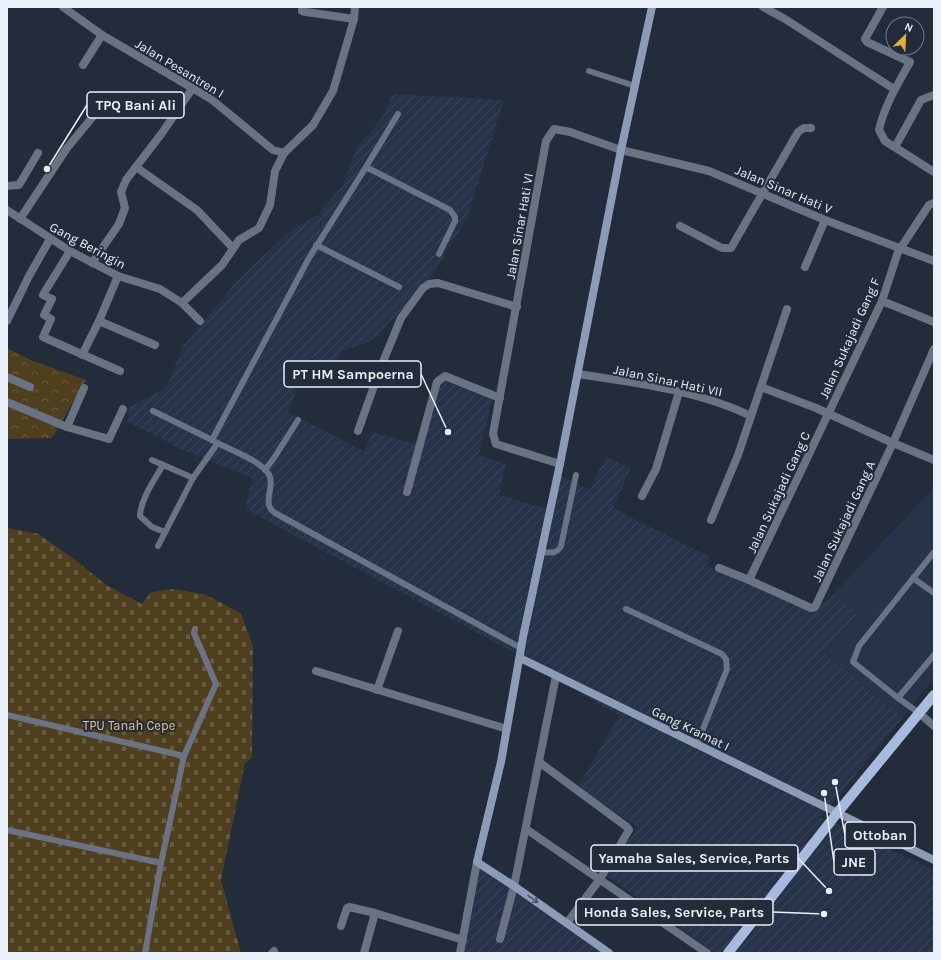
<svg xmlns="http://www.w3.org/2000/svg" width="941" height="960" font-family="Karla,sans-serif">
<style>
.built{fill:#263348}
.industrial{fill:url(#industrial-furrows)}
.forest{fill:url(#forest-crowns)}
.cemetery{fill:url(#cemetery-stones)}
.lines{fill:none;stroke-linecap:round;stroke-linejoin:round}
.lane{stroke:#697384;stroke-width:6}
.street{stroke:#697384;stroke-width:8}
.secondary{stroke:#8c9cb6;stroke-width:8}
.primary{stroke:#a6bbdd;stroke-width:10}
.oneway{stroke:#475366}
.labels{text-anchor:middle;stroke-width:4;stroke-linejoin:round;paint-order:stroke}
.street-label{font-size:13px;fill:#e9f0fa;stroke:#222c3b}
.park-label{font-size:13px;fill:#e7c885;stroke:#222c3b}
.leader{fill:none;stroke:#e9f0fa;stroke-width:1.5}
.callout-dot{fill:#e9f0fa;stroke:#222c3b;stroke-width:1.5}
.callout{fill:#222c3b;stroke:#e9f0fa;stroke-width:1.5}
.callout-label{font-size:14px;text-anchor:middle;font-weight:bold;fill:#e9f0fa}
</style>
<defs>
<pattern id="industrial-furrows" width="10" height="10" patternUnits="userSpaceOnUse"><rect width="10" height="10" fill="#263348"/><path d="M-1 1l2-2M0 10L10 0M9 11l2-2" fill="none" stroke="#3b475a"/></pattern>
<pattern id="forest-crowns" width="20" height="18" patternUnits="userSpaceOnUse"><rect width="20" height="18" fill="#4e3f1d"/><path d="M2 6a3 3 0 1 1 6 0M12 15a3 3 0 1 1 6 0" fill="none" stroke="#685b3f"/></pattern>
<pattern id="cemetery-stones" width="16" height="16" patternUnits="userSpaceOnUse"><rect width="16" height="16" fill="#4e3f1d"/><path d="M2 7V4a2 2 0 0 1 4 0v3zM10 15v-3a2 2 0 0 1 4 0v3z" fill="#685b3f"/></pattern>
</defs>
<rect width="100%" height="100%" fill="#222c3b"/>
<path class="built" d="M934,487V679L903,717L824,653L858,614L834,594Z"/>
<g class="industrial">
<path d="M393,94L504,100L467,218L433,275L375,339L343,351L331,368L310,358L288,412L364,451L373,432L415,444L436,379L493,396L479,455L506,464L499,495L552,510L559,475L590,490L606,456L631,468L613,508L710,557L706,566L812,610L834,594L858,614L824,653L903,717L821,817L934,870V953H715L604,874L638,827L578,787L619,716L513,652L245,509L252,478L176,447L127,421L130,407L166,388L183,346L237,281L293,228L318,215L342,186L357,147L381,119Z"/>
<path d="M479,867L611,953H457Z"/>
</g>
<path class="forest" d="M7,348L31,360L86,380L52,438L7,439Z"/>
<path class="cemetery" d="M7,528L39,534L79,563L105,584L142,604L151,592L173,589L204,594L241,613L253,646L252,758L245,763L221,880L241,953H7Z"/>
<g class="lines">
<g class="lane">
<path d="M589,71L635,86"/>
<path d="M398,114L366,167L309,258L212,440C227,449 258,459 268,473C277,486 260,503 275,513L521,648"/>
<path d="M366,167L450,210L455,217V221L439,254"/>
<path d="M316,245L399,287"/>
<path d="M153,411L212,440"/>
<path d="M152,460L193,478"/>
<path d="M163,465C154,481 141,498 140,516L152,527L165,532"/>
<path d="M265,470L274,458L298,420"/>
<path d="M158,546L193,478L217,444"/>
<path d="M542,552C550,553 557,554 561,546L576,475"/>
<path d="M934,552L859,646L853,662L898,698L934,655"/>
<path d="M913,578L934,593"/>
<path d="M626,609L722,654L726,659L727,669L697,744"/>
<path d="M898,698L919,713"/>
<path d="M7,715L184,756L216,684L194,633L195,629"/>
<path d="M7,830L161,863"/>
<path d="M145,953L161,863L184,756"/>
</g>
<g class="street">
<path d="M63,7L102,35L211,99L273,150L284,153L313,125L333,91L354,19L355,7"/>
<path d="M302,7V11L306,12L354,19"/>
<path d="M763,7L785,19L894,89"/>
<path d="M883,7L865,39L867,42L910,62C898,84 884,106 879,130L885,141L934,172"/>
<path d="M83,65L102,35"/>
<path d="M895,147L921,100L934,95"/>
<path d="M136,167L197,210L233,248"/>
<path d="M7,186L19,185L38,153"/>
<path d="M7,210L70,251L118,276L160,289L182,303L200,321"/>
<path d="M20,219L67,148L101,107"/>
<path d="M680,226L722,248H731L798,132L804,128H811"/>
<path d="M70,251L44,293L43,295L52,299L44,315L51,319L43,337L120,371"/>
<path d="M92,263L119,224L125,208L121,192L126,180L162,133L192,89"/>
<path d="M805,267L825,220"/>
<path d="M882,301L934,322"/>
<path d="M182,303L222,265L239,240L259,228L270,205L275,171L284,153"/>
<path d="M7,321L29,276L50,239"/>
<path d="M99,321L155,345"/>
<path d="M82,355L99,321L118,276"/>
<path d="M578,374C636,383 698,390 751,416"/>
<path d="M7,377L30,387"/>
<path d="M761,387L816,408L893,443L934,460"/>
<path d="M7,402L67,427L109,439L123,409"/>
<path d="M67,427L84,388"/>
<path d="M358,431L380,369L401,318L423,288L429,284L438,283L517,307"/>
<path d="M560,464L496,444L493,434L546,141L554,129L570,132L621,150L709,171L825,220L934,261"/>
<path d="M407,492L437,382L445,376L500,398"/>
<path d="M642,496L656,469L679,392"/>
<path d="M711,520L738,455L787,309"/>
<path d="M719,568L749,580L811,608L815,607L893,443L934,349"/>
<path d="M749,580L882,301L898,252L929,205L934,203"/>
<path d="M316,671L507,729"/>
<path d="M377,690L398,631"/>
<path d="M919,713L934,726"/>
<path d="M539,762L627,827L629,830L600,879L567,923"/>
<path d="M526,829L707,953"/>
<path d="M341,926L347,908L349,907L375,913L463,940"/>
<path d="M500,939L514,886L556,676"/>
<path d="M272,953L274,951"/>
<path d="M364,953L375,913"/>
<path d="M460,953L477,862"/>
</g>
<g class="secondary">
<path d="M520,658L934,860"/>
<path d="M609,953L514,886L477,862L501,762L523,637L560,464L621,150L652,7"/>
</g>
<path class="primary" d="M728,953L838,812L934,695"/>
</g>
<defs><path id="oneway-shaft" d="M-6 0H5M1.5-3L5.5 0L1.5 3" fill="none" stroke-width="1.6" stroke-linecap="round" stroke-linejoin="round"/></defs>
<use class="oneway" href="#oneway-shaft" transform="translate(533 899) rotate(35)"/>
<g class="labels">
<g class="street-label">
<text transform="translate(180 68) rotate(31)" y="5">Jalan Pesantren I</text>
<text transform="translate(784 189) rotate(23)" y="5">Jalan Sinar Hati V</text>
<text transform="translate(519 226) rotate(-80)" y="5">Jalan Sinar Hati VI</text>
<text transform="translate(88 245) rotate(28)" y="5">Gang Beringin</text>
<text transform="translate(849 338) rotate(-66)" y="5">Jalan Sukajadi Gang F</text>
<text transform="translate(668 380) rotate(12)" y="5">Jalan Sinar Hati VII</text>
<text transform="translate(778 492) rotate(-65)" y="5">Jalan Sukajadi Gang C</text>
<text transform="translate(843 521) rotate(-65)" y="5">Jalan Sukajadi Gang A</text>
<text transform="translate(691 728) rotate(26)" y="5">Gang Kramat I</text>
</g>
<g class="park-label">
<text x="129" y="730">TPU Tanah Cepe</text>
</g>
</g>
<path class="leader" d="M47 169L87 105M448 432L421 374M835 782L845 835M829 891L798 858M824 793L834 862M824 914L773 912"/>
<g class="callout-dot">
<circle cx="47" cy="169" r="4"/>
<circle cx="448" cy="432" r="4"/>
<circle cx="835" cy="782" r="4"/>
<circle cx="829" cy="891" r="4"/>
<circle cx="824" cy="793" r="4"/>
<circle cx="824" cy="914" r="4"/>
</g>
<g class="callout">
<rect x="87" y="92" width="97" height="26" rx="4"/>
<rect x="284" y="361" width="137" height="26" rx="4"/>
<rect x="845" y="822" width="70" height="26" rx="4"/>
<rect x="591" y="845" width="207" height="26" rx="4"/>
<rect x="834" y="849" width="41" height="26" rx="4"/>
<rect x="576" y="899" width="197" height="26" rx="4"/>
</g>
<g class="callout-label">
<text x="136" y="110">TPQ Bani Ali</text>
<text x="353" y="379">PT HM Sampoerna</text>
<text x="880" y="840">Ottoban</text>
<text x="694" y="863">Yamaha Sales, Service, Parts</text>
<text x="854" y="867">JNE</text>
<text x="674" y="917">Honda Sales, Service, Parts</text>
</g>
<rect width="941" height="960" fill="none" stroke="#e9f0fa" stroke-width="16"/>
<g transform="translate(905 36) rotate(24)"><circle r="19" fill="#222c3b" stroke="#727a87"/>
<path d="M0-3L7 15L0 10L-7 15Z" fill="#e0b034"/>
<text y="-6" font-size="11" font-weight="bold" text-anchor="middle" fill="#e9f0fa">N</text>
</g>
</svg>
